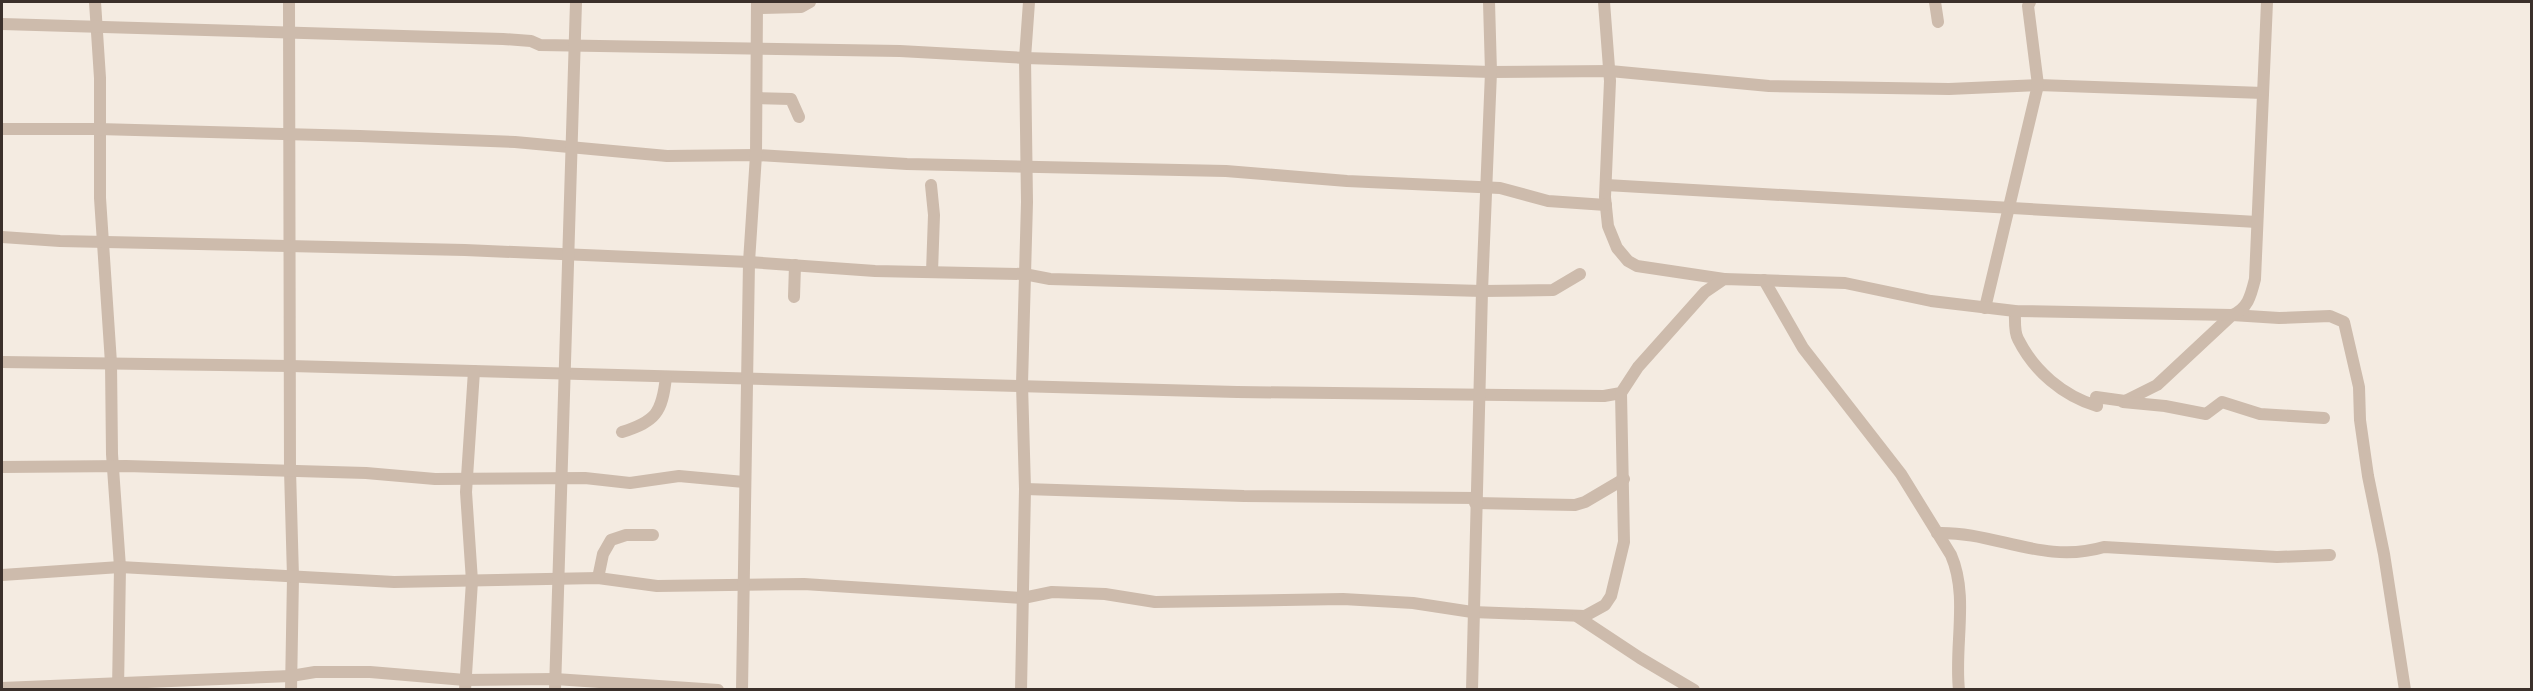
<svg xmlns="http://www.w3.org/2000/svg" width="2533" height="691" font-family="Helvetica,sans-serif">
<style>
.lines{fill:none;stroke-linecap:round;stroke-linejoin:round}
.minor{stroke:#cdbbac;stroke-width:12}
</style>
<rect width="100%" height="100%" fill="#f4ebe1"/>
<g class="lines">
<g class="minor">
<path d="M95,2L100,78V198L111,363L112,454L120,567L118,690"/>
<path d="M289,2L290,470L293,577L291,690"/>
<path d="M1604,2L1610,81L1605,197L1608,226L1617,248L1628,261L1637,266L1724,279"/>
<path d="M1935,2L1938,22"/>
<path d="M757,8L801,7L810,2"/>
<path d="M2,24L503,39L531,41L540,45L900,51L1025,58L1491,72L1610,71L1769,86L1949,89L2038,85L2263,93"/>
<path d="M757,98L791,99L799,117"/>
<path d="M2,129H98L360,136L515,142L667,156L756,155L907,164L1226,171L1347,181L1500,188L1548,201L1606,205"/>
<path d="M931,185L934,215L932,272"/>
<path d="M1606,185L2257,222"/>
<path d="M2,237L60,241L465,250L749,262L875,271L1024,274L1050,279L1482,291L1553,290L1580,274"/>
<path d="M1764,280L1803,348L1901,474L1951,555C1969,596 1954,646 1959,690"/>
<path d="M794,297L795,265"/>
<path d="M1985,308L2038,85L2028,6L2030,2"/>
<path d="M2015,311C2015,319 2014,332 2018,339C2034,371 2063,396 2097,406L2096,397L2125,401L2157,385L2232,315L2279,318L2330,316L2344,322L2359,387L2360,420L2368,476L2384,554L2405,690"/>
<path d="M2,362L291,366L1237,392L1604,396L1621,393L1638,367L1705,292L1724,279L1845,283L1931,301L2015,311L2232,315C2248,309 2251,295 2255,279L2267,2"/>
<path d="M2123,402L2165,406L2206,414L2222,402L2260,414L2324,418"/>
<path d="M622,432C656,421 662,413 666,377"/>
<path d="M2,467L126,466L366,473L435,479L585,478L630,483L679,476L744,482"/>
<path d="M1025,489L1244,496L1476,498"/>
<path d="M1475,503L1575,505L1585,502L1624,479"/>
<path d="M1937,533C1995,531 2043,565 2104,547L2277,557L2330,555"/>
<path d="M2,575L120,567L394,582L598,578L657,586L804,584L1023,598L1052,592L1105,594L1155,602L1343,599L1413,603L1472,612L1585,616L1605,605L1611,596L1624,542L1621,393"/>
<path d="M598,578L603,554L611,540L626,535H653"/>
<path d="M1578,617L1640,658L1694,690"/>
<path d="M2,688L291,676L315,672H370L465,680L555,679L718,690"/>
<path d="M465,690L472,581L466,492L474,371"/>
<path d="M555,690C560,460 569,231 576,2"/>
<path d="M742,690L749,262L756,155L757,2"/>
<path d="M1021,690L1025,489L1022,384L1027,202L1025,58L1029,2"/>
<path d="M1472,690L1482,291L1491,72L1489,2"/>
</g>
</g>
<rect width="2533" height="691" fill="none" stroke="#3b302b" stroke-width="6"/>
</svg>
